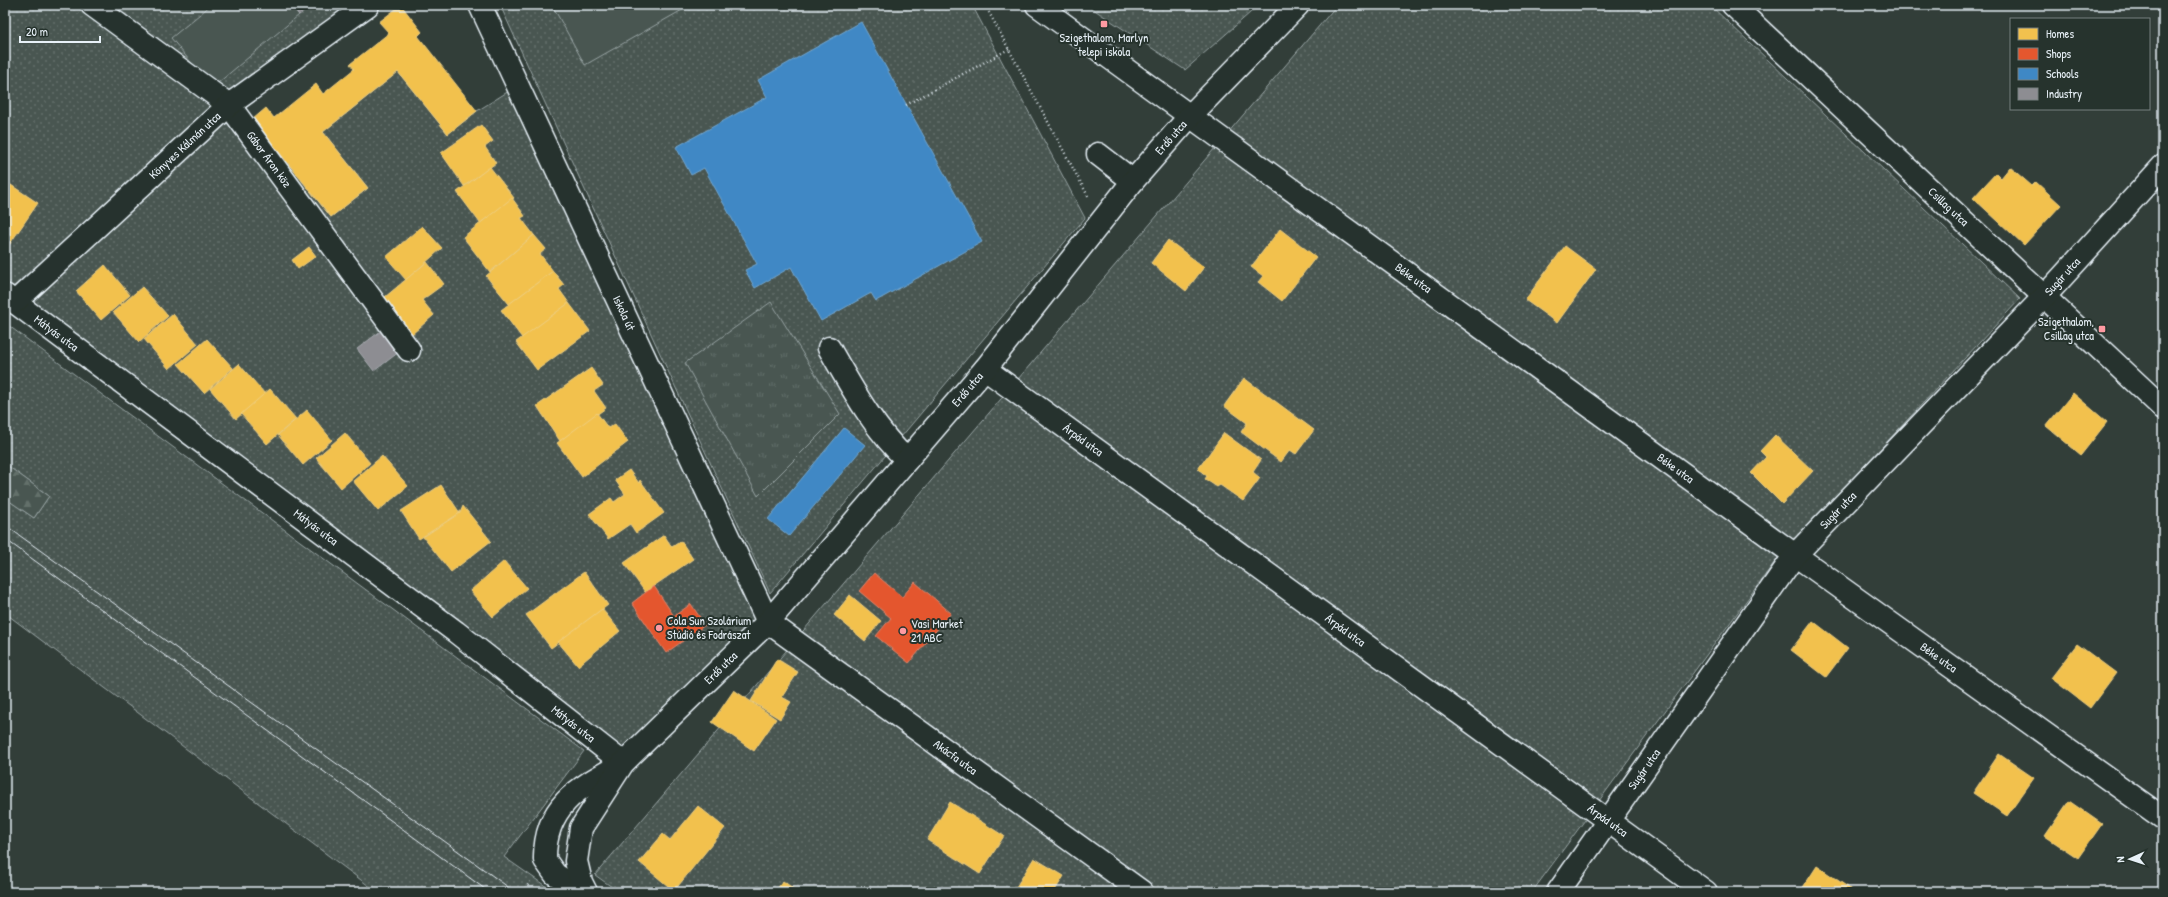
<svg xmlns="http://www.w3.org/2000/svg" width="2168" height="897" font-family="'Patrick Hand',sans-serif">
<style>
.grass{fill:url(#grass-dots);stroke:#98a4a4}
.forest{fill:url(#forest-firs);stroke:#98a4a4}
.park{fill:url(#park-tufts);stroke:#98a4a4}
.pitch{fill:#495651;stroke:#98a4a4}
.homes{fill:#f2c14e;stroke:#efcf81}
.shops{fill:#e4572e;stroke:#e5856b}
.schools{fill:#3f88c5;stroke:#72a8d4}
.industry{fill:#8d8d92;stroke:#a8abb1}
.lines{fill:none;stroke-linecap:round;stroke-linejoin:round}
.minor-casing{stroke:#e8f1f8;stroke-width:25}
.path{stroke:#e8f1f8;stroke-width:2.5;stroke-dasharray:1 3;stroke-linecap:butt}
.minor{stroke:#26332d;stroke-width:22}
.tram{stroke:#e8f1f8;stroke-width:1}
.poi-dot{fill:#ff9aa2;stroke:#26332d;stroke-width:1.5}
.labels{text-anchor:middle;stroke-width:4;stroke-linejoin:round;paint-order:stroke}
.poi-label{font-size:12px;fill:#e8f1f8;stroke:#26332d;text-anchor:start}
.street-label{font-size:12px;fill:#e8f1f8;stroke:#26332d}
</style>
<defs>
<pattern id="grass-dots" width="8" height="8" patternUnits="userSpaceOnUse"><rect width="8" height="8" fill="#495651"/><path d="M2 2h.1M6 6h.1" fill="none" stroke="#636f6b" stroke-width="1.8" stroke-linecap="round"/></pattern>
<pattern id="forest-firs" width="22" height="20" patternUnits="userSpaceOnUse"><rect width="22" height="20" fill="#495651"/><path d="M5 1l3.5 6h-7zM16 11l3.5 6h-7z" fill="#636f6b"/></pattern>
<pattern id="park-tufts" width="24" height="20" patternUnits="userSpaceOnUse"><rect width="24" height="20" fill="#495651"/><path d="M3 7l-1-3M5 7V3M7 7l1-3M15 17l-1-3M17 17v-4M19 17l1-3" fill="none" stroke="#636f6b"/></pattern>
</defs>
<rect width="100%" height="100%" fill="#323e39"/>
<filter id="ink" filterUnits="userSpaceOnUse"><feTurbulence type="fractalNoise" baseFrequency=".025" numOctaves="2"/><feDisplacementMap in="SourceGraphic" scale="8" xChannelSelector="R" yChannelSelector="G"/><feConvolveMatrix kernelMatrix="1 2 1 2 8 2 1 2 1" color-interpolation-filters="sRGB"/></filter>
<g filter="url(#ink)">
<g class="grass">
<path d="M5,5H368L229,105L264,148L271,142L331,217L368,188L323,132L398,72L448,134L477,111L509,91L768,622L618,759L5,295Z"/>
<path d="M500,5H972L1085,218L770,593Z"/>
<path d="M1087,5H1259L1185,70Z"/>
<path d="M1337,5H1710L2020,299L1774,563L1532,892H619L595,875Z"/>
<path d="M5,323L584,751L504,857L554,892H377L5,613V498L34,518L49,496L5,464Z"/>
</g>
<path class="forest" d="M5,464L49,496L34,518L5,498Z"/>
<path class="park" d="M771,302L840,414L758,496L685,363Z"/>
<g class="pitch">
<path d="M211,5H291L299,15L212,88L171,38Z"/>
<path d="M552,5H691L585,65Z"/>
</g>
<g class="homes">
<path d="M401,5L422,32L418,36L477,111L448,134L398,72L323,132L368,188L331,217L271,142L264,148L246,125L266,108L274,118L316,84L323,94L354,69L350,64L389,33L379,22Z"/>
<path d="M481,125L493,141L485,147L496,163L464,186L441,153Z"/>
<path d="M490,167L514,198L480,223L457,192Z"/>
<path d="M2010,167L2032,186L2036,182L2061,205L2024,245L1973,198L1996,173L2001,178Z"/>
<path d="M5,181L38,203L9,245L5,242Z"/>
<path d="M512,198L525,216L521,218L534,235L490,272L463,237Z"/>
<path d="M422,226L442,248L406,280L386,257Z"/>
<path d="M1280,229L1316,257L1282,301L1258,282L1263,276L1251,267Z"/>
<path d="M534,235L546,249L540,254L553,271L509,304L486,276Z"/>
<path d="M1168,240L1204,267L1186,291L1151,263Z"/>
<path d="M1565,246L1596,269L1557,323L1525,300Z"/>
<path d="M309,247L316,256L298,269L292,260Z"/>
<path d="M427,262L444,284L422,300L434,315L412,334L385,297Z"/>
<path d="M105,265L130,295L101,320L76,291Z"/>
<path d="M553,271L564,285L559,289L569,303L522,338L501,310Z"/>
<path d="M142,287L168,316L139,342L113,312Z"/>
<path d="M569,303L590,331L537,370L516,342Z"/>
<path d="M173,314L198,344L169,369L144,339Z"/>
<path d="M207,339L233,368L204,393L178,364Z"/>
<path d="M239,364L265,394L236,419L210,389Z"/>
<path d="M591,368L603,385L594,391L606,408L560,441L537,406Z"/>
<path d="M1244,378L1314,430L1296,454L1290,450L1281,462L1241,432L1247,423L1224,406Z"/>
<path d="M270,389L296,419L267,444L241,414Z"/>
<path d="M2073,393L2107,422L2081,455L2046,426Z"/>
<path d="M307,410L332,440L303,465L278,435Z"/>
<path d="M597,413L608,428L615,424L628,442L582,477L557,443Z"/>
<path d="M345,433L370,463L341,488L316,458Z"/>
<path d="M1224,433L1261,460L1253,472L1260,478L1243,501L1220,485L1217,487L1205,479L1207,476L1198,469Z"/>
<path d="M1775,435L1813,471L1782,504L1751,473L1766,457L1760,451Z"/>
<path d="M382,456L408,486L378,511L353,481Z"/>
<path d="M629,470L639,483L640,480L664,513L636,533L630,524L608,539L589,514L611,498L614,502L625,494L615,480Z"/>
<path d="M441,485L460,513L419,539L401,511Z"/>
<path d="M463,506L491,541L451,572L423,537L460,513Z"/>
<path d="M664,535L672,547L681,541L693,559L645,592L624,563Z"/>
<path d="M504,561L527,588L493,617L470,591Z"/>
<path d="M584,572L608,605L551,648L526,615Z"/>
<path d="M850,595L881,621L865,641L834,615Z"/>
<path d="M602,609L620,631L578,666L558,642Z"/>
<path d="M1813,621L1848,648L1826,677L1791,650Z"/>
<path d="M2077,644L2116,673L2090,708L2051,678Z"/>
<path d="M777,659L798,672L782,697L791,702L780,719L751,701Z"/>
<path d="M734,690L776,719L754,751L712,722Z"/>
<path d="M1999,754L2034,778L2007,816L1973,793Z"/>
<path d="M2069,801L2102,824L2078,858L2045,836Z"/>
<path d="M950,802L1004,836L980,874L927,840Z"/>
<path d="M698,806L725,828L674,891L639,862L663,834L670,840Z"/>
<path d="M1034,858L1064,876L1054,892H1013Z"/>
<path d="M1817,866L1855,892H1800Z"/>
<path d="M783,881L798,892H775Z"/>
</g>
<g class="shops">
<path d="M874,573L902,597L915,582L951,613L909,663L876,636L891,618L859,591Z"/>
<path d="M654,586L674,616L691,604L705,625L666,653L632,603Z"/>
</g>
<g class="schools">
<path d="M861,22L982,242L876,301L871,293L821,321L791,267L755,288L745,270L757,264L704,168L691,175L676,147L767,97L758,80Z"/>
<path d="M844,428L865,445L789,536L768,519Z"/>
</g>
<g class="industry">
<path d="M291,5H313L299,15Z"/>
<path d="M382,330L399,352L374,371L357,349Z"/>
</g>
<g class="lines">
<defs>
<g id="minor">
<path id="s1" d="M92,5L229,105L409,350"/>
<path id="s2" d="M480,5L768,622L1142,892"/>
<path id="s3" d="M1037,5L1795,555L2163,818"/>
<path id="s4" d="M1733,5L2163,408"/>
<path d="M1098,154L1133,181"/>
<path id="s5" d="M5,295L456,632L623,763"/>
<path id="s6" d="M15,302L229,105L368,5"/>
<path d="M829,348C852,388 873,428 907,460"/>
<path id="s7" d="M985,369L1706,892"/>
<path d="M581,892L555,874L545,860C544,806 578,788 620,765"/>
<path id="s8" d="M586,892L581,882L576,861L581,828L623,763L768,622L985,369L1133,181L1190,116L1298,5"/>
<path id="s9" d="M1558,892L1795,555L2044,297L2163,166"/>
</g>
</defs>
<use href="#minor" class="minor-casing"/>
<g class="path">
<path d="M985,5L1089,198"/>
<path d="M906,105L1009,49"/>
<path d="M523,892L530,882"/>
</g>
<use href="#minor" class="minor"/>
<g class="tram">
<path d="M5,525L515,892"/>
<path d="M5,539L489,892"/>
</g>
</g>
</g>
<g class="poi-dot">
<rect x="1100" y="20" width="8" height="8" rx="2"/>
<rect x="2098" y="325" width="8" height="8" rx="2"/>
<circle cx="659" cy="628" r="4"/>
<circle cx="903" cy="631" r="4"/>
</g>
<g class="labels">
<g class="poi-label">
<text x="1104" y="42" text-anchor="middle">Szigethalom, Marlyn<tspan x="1104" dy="14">telepi iskola</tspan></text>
<text x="2094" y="326" text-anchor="end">Szigethalom,<tspan x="2094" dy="14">Csillag utca</tspan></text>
<text x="667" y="625">Cola Sun Szolárium<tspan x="667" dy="14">Stúdió és Fodrászat</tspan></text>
<text x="911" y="628">Vasi Market<tspan x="911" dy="14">21 ABC</tspan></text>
</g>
<g class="street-label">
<text dy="4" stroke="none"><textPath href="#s8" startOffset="976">Erdő utca</textPath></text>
<text dy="4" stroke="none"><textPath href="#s6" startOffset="231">Könyves Kálmán utca</textPath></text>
<text dy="4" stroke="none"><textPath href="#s1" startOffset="237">Gábor Áron köz</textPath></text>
<text dy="4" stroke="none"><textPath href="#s4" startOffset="295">Csillag utca</textPath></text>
<text dy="4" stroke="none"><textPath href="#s9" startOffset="798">Sugár utca</textPath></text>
<text dy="4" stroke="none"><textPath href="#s3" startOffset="465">Béke utca</textPath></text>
<text dy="4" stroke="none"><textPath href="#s2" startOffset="340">Iskola út</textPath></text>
<text dy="4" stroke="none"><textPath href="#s5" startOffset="64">Mátyás utca</textPath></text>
<text dy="4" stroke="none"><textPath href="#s8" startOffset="652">Erdő utca</textPath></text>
<text dy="4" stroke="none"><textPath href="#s7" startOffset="121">Árpád utca</textPath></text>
<text dy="4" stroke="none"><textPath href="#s3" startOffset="789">Béke utca</textPath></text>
<text dy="4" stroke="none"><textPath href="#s9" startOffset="474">Sugár utca</textPath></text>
<text dy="4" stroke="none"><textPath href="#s5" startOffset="388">Mátyás utca</textPath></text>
<text dy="4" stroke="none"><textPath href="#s7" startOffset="445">Árpád utca</textPath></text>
<text dy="4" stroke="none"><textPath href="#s3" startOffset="1113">Béke utca</textPath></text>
<text dy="4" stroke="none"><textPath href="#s8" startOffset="280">Erdő utca</textPath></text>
<text dy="4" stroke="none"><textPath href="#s5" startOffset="712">Mátyás utca</textPath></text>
<text dy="4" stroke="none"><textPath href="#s2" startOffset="912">Akácfa utca</textPath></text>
<text dy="4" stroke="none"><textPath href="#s9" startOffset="150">Sugár utca</textPath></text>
<text dy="4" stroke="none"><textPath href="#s7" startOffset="769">Árpád utca</textPath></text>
</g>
</g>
<rect width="2168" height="897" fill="none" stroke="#26332d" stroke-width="20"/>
<rect x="10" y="10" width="2148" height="877" fill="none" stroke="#e8f1f8" stroke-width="1.5" filter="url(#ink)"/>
<rect x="2010" y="18" width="140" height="92" fill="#26332d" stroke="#747f7e"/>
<rect x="2018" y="28" width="20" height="12" fill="#f2c14e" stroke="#747f7e"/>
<text x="2046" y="38" font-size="12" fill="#e8f1f8">Homes</text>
<rect x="2018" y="48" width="20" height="12" fill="#e4572e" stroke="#747f7e"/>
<text x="2046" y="58" font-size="12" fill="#e8f1f8">Shops</text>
<rect x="2018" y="68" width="20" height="12" fill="#3f88c5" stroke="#747f7e"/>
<text x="2046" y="78" font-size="12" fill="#e8f1f8">Schools</text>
<rect x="2018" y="88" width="20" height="12" fill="#8d8d92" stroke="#747f7e"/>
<text x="2046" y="98" font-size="12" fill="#e8f1f8">Industry</text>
<g transform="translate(2130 859) rotate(267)" stroke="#26332d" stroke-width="3" paint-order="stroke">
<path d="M0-3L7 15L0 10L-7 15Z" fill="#e8f1f8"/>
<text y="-6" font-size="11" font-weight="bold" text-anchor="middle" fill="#e8f1f8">N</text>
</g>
<path d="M20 36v6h80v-6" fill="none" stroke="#e8f1f8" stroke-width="2"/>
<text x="26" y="36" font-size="12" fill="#e8f1f8" stroke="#26332d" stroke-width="3" paint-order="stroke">20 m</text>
</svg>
